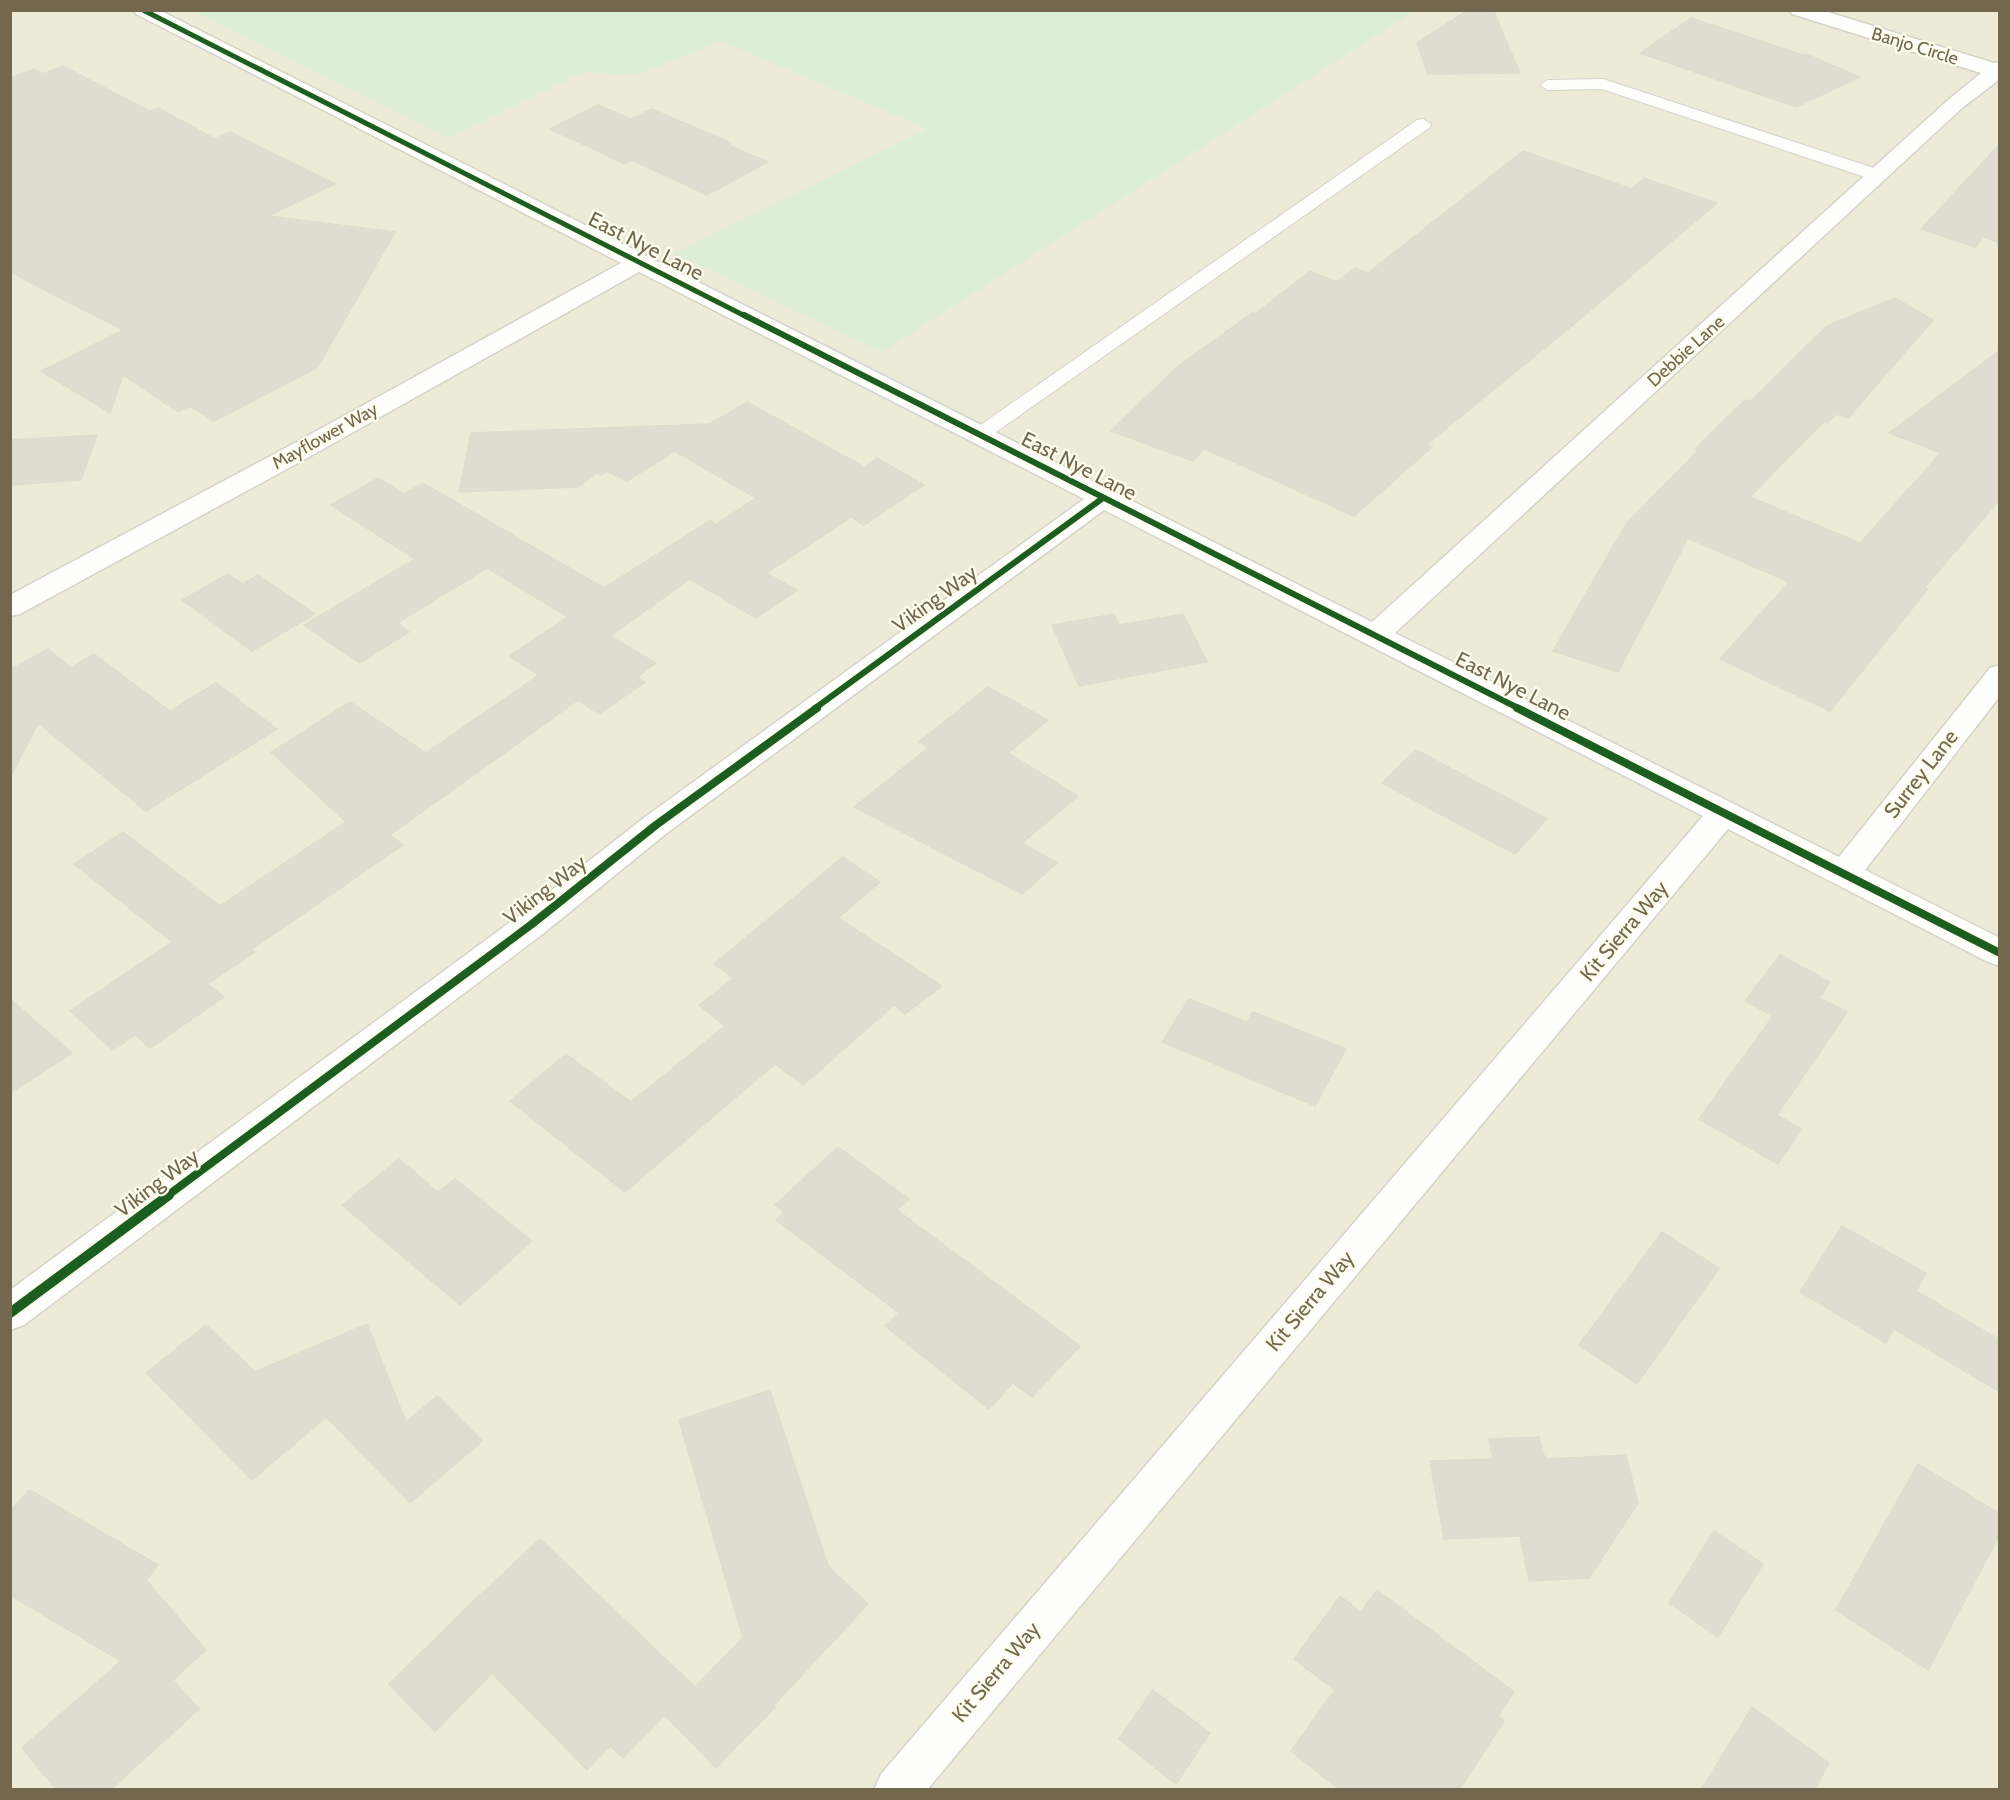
<svg xmlns="http://www.w3.org/2000/svg" width="2010" height="1800" font-family="Cabin,sans-serif">
<style>
.residential{fill:#edebd8}
.green{fill:#ddeed7}
.building{fill:#e0dcd1;stroke:#dfdcce;stroke-width:1.5}
.lines{fill:none;stroke-linecap:round;stroke-linejoin:round}
.lane-casing{stroke:#d4d3c8;stroke-width:2}
.street-casing{stroke:#d4d3c8;stroke-width:3}
.lane{fill:#fefefc;fill-rule:evenodd}
.street{fill:#fefefc;fill-rule:evenodd}
.cycleway-far3-casing{stroke:#fefded;stroke-width:8}
.cycleway-far2-casing{stroke:#fefded;stroke-width:9}
.cycleway-far1-casing{stroke:#fefded;stroke-width:11}
.cycleway-casing{stroke:#fefded;stroke-width:14}
.cycleway-far3{stroke:#1b5e20;stroke-width:5}
.cycleway-far2{stroke:#1b5e20;stroke-width:6}
.cycleway-far1{stroke:#1b5e20;stroke-width:8}
.cycleway{stroke:#1b5e20;stroke-width:10}
.labels{text-anchor:middle;stroke-width:4.5;stroke-linejoin:round;paint-order:stroke}
.far-street-label{font-size:18px;fill:#73674d;stroke:#fefded}
.street-label{font-size:21px;fill:#73674d;stroke:#fefded}
</style>
<rect width="100%" height="100%" fill="#f6f6eb"/>
<rect class="residential" x="11" y="11" width="1988" height="1778"/>
<path class="green" d="M192,11L1415,10V11L882,352L674,253L927,129L720,41L638,75L583,72L449,138Z"/>
<g class="building">
<path d="M1468,10H1493L1520,73L1428,74L1417,43Z"/>
<path d="M1691,18L1803,55L1806,54L1860,77L1796,107L1640,53Z"/>
<path d="M63,66L149,111L158,108L215,139L230,132L335,184L268,216L395,232L317,368L214,421L190,406L178,412L123,375L110,413L41,371L123,330L10,272V78L34,69L43,74Z"/>
<path d="M598,105L631,119L652,109L731,143L728,145L768,162L707,195L632,160L625,164L550,129Z"/>
<path d="M2000,144V243L1983,237L1975,247L1921,229Z"/>
<path d="M1523,151L1632,189L1644,178L1717,203L1573,325L1426,445L1432,447L1354,516L1205,449L1192,461L1111,431L1178,366L1252,313L1255,314L1310,271L1337,282L1355,268L1368,273Z"/>
<path d="M1895,298L1933,320L1848,418L1837,414L1827,423L1823,422L1750,497L1860,543L1941,453L1889,433L2000,350V499L1924,588L1928,589L1830,711L1720,659L1789,582L1688,538L1618,672L1553,651L1626,524L1699,450L1695,449L1745,400L1750,402L1827,326Z"/>
<path d="M747,402L864,467L877,458L924,485L864,525L851,517L766,573L797,590L756,618L690,579L610,636L656,663L637,677L645,682L599,714L578,700L390,835L403,845L252,949L255,952L208,984L224,997L150,1048L135,1035L113,1050L70,1011L172,942L74,864L123,832L220,906L346,822L271,752L350,702L426,753L539,675L509,656L568,617L487,568L397,623L409,632L360,663L304,625L415,559L331,505L378,478L404,494L423,483L604,588L711,520L715,525L756,498L675,451L627,481L607,471L601,475L597,473L578,487L459,492L471,433L710,424Z"/>
<path d="M97,435L81,480L10,485V440Z"/>
<path d="M228,574L243,584L258,575L315,614L252,651L182,600Z"/>
<path d="M1114,614L1119,625L1183,614L1207,662L1079,686L1052,625Z"/>
<path d="M48,649L71,668L94,654L170,711L216,683L277,729L146,811L38,723L10,778V670Z"/>
<path d="M988,687L1048,720L1008,753L1078,796L1022,843L1057,863L1022,894L854,807L928,748L919,742Z"/>
<path d="M1416,750L1547,819L1515,854L1382,783Z"/>
<path d="M843,857L880,882L838,918L942,986L905,1014L894,1005L803,1085L775,1064L625,1192L510,1101L566,1054L631,1102L725,1026L699,1005L734,978L714,964Z"/>
<path d="M1780,955L1830,982L1819,998L1847,1012L1777,1115L1802,1129L1778,1164L1699,1119L1773,1016L1745,1001Z"/>
<path d="M10,999L72,1053L10,1093Z"/>
<path d="M1189,999L1247,1022L1253,1012L1346,1049L1315,1106L1162,1042Z"/>
<path d="M838,1147L909,1199L897,1210L1080,1346L1032,1397L1013,1383L989,1409L885,1326L899,1313L776,1220L784,1212L775,1205Z"/>
<path d="M399,1159L438,1192L455,1179L532,1241L460,1305L342,1205Z"/>
<path d="M1842,1226L1926,1273L1916,1291L2000,1340V1392L1894,1329L1886,1343L1800,1292Z"/>
<path d="M1662,1232L1719,1268L1637,1384L1579,1345Z"/>
<path d="M367,1324L406,1422L437,1396L482,1441L410,1503L326,1417L252,1480L146,1373L206,1325L255,1372Z"/>
<path d="M770,1390L828,1566L868,1604L774,1705L775,1707L716,1768L665,1715L623,1758L610,1746L587,1770L492,1673L435,1732L389,1684L462,1612L540,1539L695,1687L743,1638L679,1420Z"/>
<path d="M1539,1437L1545,1459L1626,1455L1638,1503L1589,1578L1529,1581L1520,1536L1444,1539L1430,1461L1493,1459L1489,1439Z"/>
<path d="M1918,1464L2000,1514V1534L1928,1670L1836,1610Z"/>
<path d="M30,1490L158,1565L146,1580L206,1650L173,1680L199,1709L110,1790H57L22,1748L121,1661L10,1595V1511Z"/>
<path d="M1714,1531L1763,1564L1718,1637L1669,1603Z"/>
<path d="M1377,1590L1514,1692L1498,1716L1504,1721L1459,1790H1340L1291,1751L1335,1690L1294,1659L1340,1596L1361,1612Z"/>
<path d="M1153,1690L1210,1733L1176,1784L1119,1739Z"/>
<path d="M1752,1707L1829,1763L1814,1790H1701Z"/>
</g>
<g class="lines">
<defs>
<g id="lane">
<path d="M1603,79L1883,171L1886,175L1883,179H1871L1602,89L1548,90L1540,85L1548,80Z"/>
<path d="M1423,119L1431,124L1429,128L986,439H972L969,435L972,431L1417,120Z"/>
</g>
<path id="street" d="M133,10H159L1372,622L1948,100L1981,73L1792,14L1789,10H1821L1994,63L2000,62V79L1962,108L1395,633L1839,857L1990,668L2000,665V696L1865,870L2000,938V966L1988,962L1728,829L927,1790H874L881,1774L1703,816L1104,510L667,833L544,933L24,1325L10,1330V1290L520,915L645,817L1084,499L639,272L309,457L20,614L10,616V595L291,445L621,263L136,14Z"/>
</defs>
<use href="#lane" class="lane-casing"/>
<use href="#street" class="street-casing"/>
<use href="#lane" class="lane"/>
<use href="#street" class="street"/>
<defs>
<path id="cycleway-far3" d="M143,10L747,317"/>
<g id="cycleway-far2">
<path d="M744,315L1520,709"/>
<path d="M814,709L1103,498"/>
</g>
<g id="cycleway-far1">
<path d="M1517,708L2000,953"/>
<path d="M167,1196L532,924L656,825L817,708"/>
</g>
<path id="cycleway" d="M10,1313L169,1195"/>
</defs>
<use href="#cycleway-far3" class="cycleway-far3-casing"/>
<use href="#cycleway-far2" class="cycleway-far2-casing"/>
<use href="#cycleway-far1" class="cycleway-far1-casing"/>
<use href="#cycleway" class="cycleway-casing"/>
<use href="#cycleway-far3" class="cycleway-far3"/>
<use href="#cycleway-far2" class="cycleway-far2"/>
<use href="#cycleway-far1" class="cycleway-far1"/>
<use href="#cycleway" class="cycleway"/>
</g>
<g class="labels">
<g class="far-street-label">
<text transform="translate(1915 46) rotate(17)" y="6">Banjo Circle</text>
<text transform="translate(1686 351) rotate(-42)" y="6">Debbie Lane</text>
<text transform="translate(325 436) rotate(-29)" y="6">Mayflower Way</text>
</g>
<g class="street-label">
<text transform="translate(646 246) rotate(27)" y="7">East Nye Lane</text>
<text transform="translate(1079 466) rotate(27)" y="7">East Nye Lane</text>
<text transform="translate(935 599) rotate(-36)" y="7">Viking Way</text>
<text transform="translate(1513 686) rotate(27)" y="7">East Nye Lane</text>
<text transform="translate(1921 774) rotate(-52)" y="7">Surrey Lane</text>
<text transform="translate(545 890) rotate(-38)" y="7">Viking Way</text>
<text transform="translate(1624 931) rotate(-50)" y="7">Kit Sierra Way</text>
<text transform="translate(157 1183) rotate(-37)" y="7">Viking Way</text>
<text transform="translate(1310 1301) rotate(-50)" y="7">Kit Sierra Way</text>
<text transform="translate(996 1672) rotate(-50)" y="7">Kit Sierra Way</text>
</g>
</g>
<rect width="2010" height="1800" fill="none" stroke="#73674d" stroke-width="24"/>
</svg>
